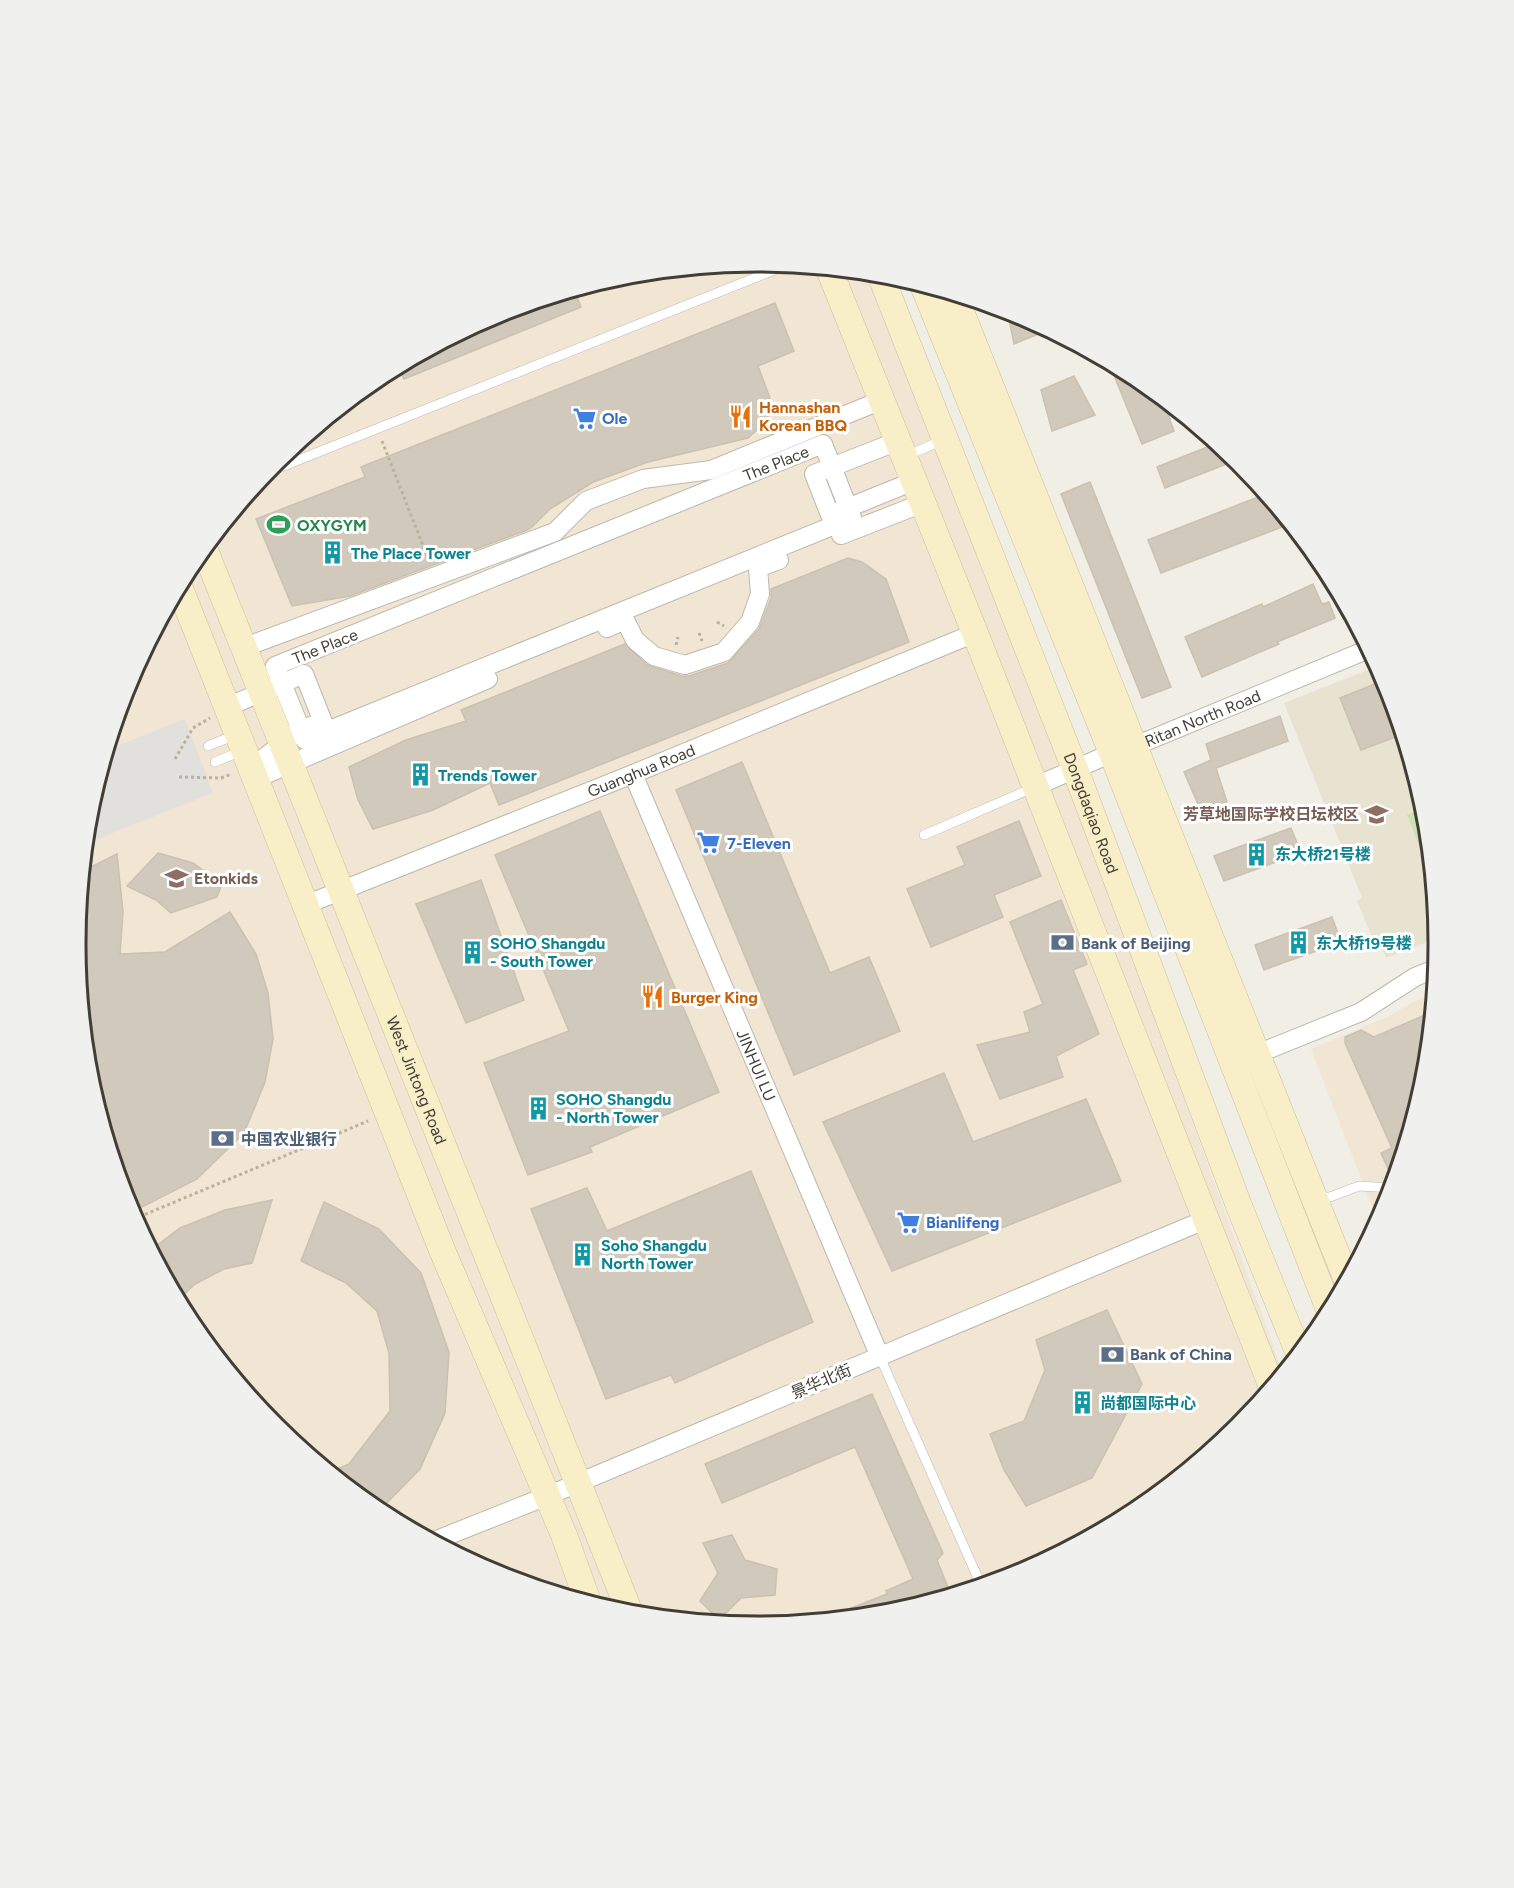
<svg xmlns="http://www.w3.org/2000/svg" width="1514" height="1888" font-family="Figtree,'Noto Sans SC',sans-serif">
<style>
.commercial{fill:#f1e5d3}
.education{fill:#e8e2d1}
.green{fill:#cae1b3}
.parking{fill:#e2e0dd}
.building{fill:#d1cabc;stroke:#cbc1b0;stroke-width:1.5}
.lines{fill:none;stroke-linecap:round;stroke-linejoin:round}
.lane-casing{stroke:#beb8ac;stroke-width:10}
.street-casing{stroke:#beb8ac;stroke-width:20}
.secondary-casing{stroke:#cbc19a;stroke-width:27}
.path{stroke:#bbb19c;stroke-width:3;stroke-dasharray:3 3;stroke-linecap:butt}
.lane{stroke:#fff;stroke-width:9}
.street{stroke:#fff;stroke-width:18}
.secondary{stroke:#f8eec8;stroke-width:26}
.labels{text-anchor:middle;stroke-width:6;stroke-linejoin:round;paint-order:stroke}
.food-label{font-size:16px;font-weight:bold;fill:#c56008;stroke:#fff;text-anchor:start}
.shop-label{font-size:16px;font-weight:bold;fill:#366cbe;stroke:#fff;text-anchor:start}
.street-label{font-size:16px;fill:#423e36;stroke:#fff}
.leisure-label{font-size:16px;font-weight:bold;fill:#27864d;stroke:#fff;text-anchor:start}
.culture-label{font-size:16px;font-weight:bold;fill:#0d838f;stroke:#fff;text-anchor:start}
.education-label{font-size:16px;font-weight:bold;fill:#785e54;stroke:#fff;text-anchor:end}
.service-label{font-size:16px;font-weight:bold;fill:#4e5e75;stroke:#fff;text-anchor:start}
.rim{fill:none;stroke:#423e36;stroke-width:3}
</style>
<rect width="100%" height="100%" fill="#f1eee6"/>
<g class="commercial">
<path d="M757,262L887,275L1283,1373L1239,1426L1136,1511L1018,1574L890,1613L757,1626L624,1613L496,1574L378,1511L275,1426L190,1323L127,1205L88,1077L75,944L88,811L127,683L190,565L275,462L378,377L496,314L624,275Z"/>
<path d="M1434,993L1426,1077L1387,1205L1378,1222L1311,1049L1389,1016L1415,1001Z"/>
</g>
<path class="education" d="M1378,666L1387,683L1426,811L1438,938L1386,958L1378,938L1373,939L1357,901L1362,898L1284,703Z"/>
<path class="green" d="M1425,808L1431,864L1427,866L1407,815Z"/>
<path class="parking" d="M185,719L213,793L85,844L88,811L107,750Z"/>
<g class="building">
<path d="M574,290L581,307L404,379L398,366L496,314Z"/>
<path d="M775,303L794,351L758,366L770,398L768,420L748,438L648,462L593,482L550,509L531,528L527,530L350,596L292,606L256,519L365,477L361,467Z"/>
<path d="M1007,310L1018,314L1048,330L1014,344Z"/>
<path d="M1109,363L1136,377L1162,398L1174,431L1142,444Z"/>
<path d="M1074,376L1095,415L1052,431L1041,390Z"/>
<path d="M1217,443L1237,460L1165,488L1157,467Z"/>
<path d="M1090,482L1171,687L1142,698L1061,494Z"/>
<path d="M1266,494L1290,524L1161,573L1148,540Z"/>
<path d="M848,558L862,562L886,579L909,642L499,805L490,783L433,810L373,829L358,800L349,767L406,740L466,721L461,710L625,644L647,665L682,676H689L728,663L759,629L771,598V589Z"/>
<path d="M1313,584L1322,604L1329,602L1335,618L1277,642L1279,644L1202,677L1185,637L1262,604L1263,607Z"/>
<path d="M1385,680L1403,734L1361,750L1340,698Z"/>
<path d="M1280,716L1288,741L1216,768L1227,802L1201,811L1184,772L1211,760L1206,744Z"/>
<path d="M742,762L830,973L869,957L900,1031L794,1075L676,790Z"/>
<path d="M600,811L719,1092L590,1147L592,1152L528,1175L484,1063L569,1031L495,855Z"/>
<path d="M1019,821L1041,876L994,895L1003,917L931,947L907,889L965,865L957,847Z"/>
<path d="M1291,828L1301,853L1224,881L1214,856Z"/>
<path d="M158,853L193,863L222,884L217,897L171,913L156,900L127,886Z"/>
<path d="M117,854L123,912L120,954L165,952L230,912L256,954L268,993L273,1039L265,1082L244,1133L197,1179L136,1210L130,1211L88,1077L76,959L83,916L85,870Z"/>
<path d="M481,880L524,1000L466,1023L416,904Z"/>
<path d="M1061,900L1087,964L1073,970L1099,1034L1056,1056L1063,1077L1000,1099L977,1045L1030,1032L1024,1012L1043,1004L1010,922Z"/>
<path d="M1332,917L1341,942L1264,970L1255,945Z"/>
<path d="M1432,1012L1426,1077L1394,1182L1381,1153L1392,1148L1345,1043V1037L1361,1030L1374,1037Z"/>
<path d="M944,1073L973,1142L1086,1099L1121,1181L892,1271L823,1122Z"/>
<path d="M751,1171L813,1322L675,1383L671,1375L606,1399L531,1209L587,1188L607,1231Z"/>
<path d="M272,1200L252,1263L224,1269L195,1284L178,1300L151,1250L180,1228L225,1210Z"/>
<path d="M324,1202L379,1229L421,1273L449,1352L445,1413L420,1469L379,1511L330,1472L349,1464L390,1411L389,1353L377,1311L346,1283L301,1261Z"/>
<path d="M1107,1310L1142,1384L1092,1478L1026,1506L1004,1470L990,1434L1024,1421L1045,1370L1036,1340Z"/>
<path d="M872,1394L943,1553L937,1560L951,1595L890,1613L837,1618L836,1614L887,1594L886,1591L913,1579L855,1447L722,1503L705,1464Z"/>
<path d="M732,1535L745,1560L777,1569L775,1595L741,1598L719,1620L700,1601L718,1573L703,1543Z"/>
</g>
<g class="lines">
<defs>
<g id="lane">
<path d="M906,456L943,440"/>
<path d="M266,473L787,265"/>
<path d="M208,746L235,735"/>
<path d="M215,762L244,750"/>
<path d="M924,835L1035,787"/>
<path d="M1316,1197H1330L1359,1186L1392,1188"/>
<path d="M880,1357L981,1585"/>
</g>
<g id="street">
<path d="M898,441L814,474L830,515L914,481"/>
<path d="M823,444L852,518L305,740L275,666Z"/>
<path d="M841,535L923,503"/>
<path d="M607,628L625,620L635,640L654,656L685,665L724,652L750,622L760,594L758,568L779,560"/>
<path d="M253,644L555,532L586,501L643,479L711,470L882,400"/>
<path d="M227,707L304,674L323,722L301,729L251,768"/>
<path id="s1" d="M633,774L880,1357"/>
<path d="M255,779L488,679"/>
<path id="s2" d="M1036,786L1112,753L1135,746L1369,649"/>
<path id="s3" d="M305,905L633,774L975,633"/>
<path d="M1257,1054L1361,1012L1415,977L1437,968"/>
<path d="M434,1541L547,1496L1207,1219"/>
</g>
<g id="secondary">
<path d="M829,269L975,633L1272,1387"/>
<path id="s4" d="M880,274L1075,769L1239,1206L1299,1354"/>
<path d="M923,285L1112,753L1330,1312"/>
<path d="M954,294L1347,1280"/>
<path id="s5" d="M204,548L630,1613"/>
<path d="M179,586L442,1250L564,1535L588,1602"/>
</g>
</defs>
<use href="#lane" class="lane-casing"/>
<use href="#street" class="street-casing"/>
<use href="#secondary" class="secondary-casing"/>
<g class="path">
<path d="M382,441L429,561"/>
<path d="M717,622L724,626"/>
<path d="M699,633L702,641"/>
<path d="M676,645L678,637"/>
<path d="M175,759L193,728L210,718"/>
<path d="M179,777L221,778L232,774"/>
<path d="M77,926L79,901"/>
<path d="M134,1219L368,1121"/>
</g>
<use href="#lane" class="lane"/>
<use href="#street" class="street"/>
<use href="#secondary" class="secondary"/>
</g>
<defs>
<symbol id="restaurant-bare" viewBox="-9 -9 18 18"><path d="M-5-6h1v4h1v-4h1v4h1v-4h1v5L-1.5 .5V6h-2V.5L-5-1ZM5-6V6H3V1.5H1.5Q1.5-4 5-6Z" fill="#e8710a" stroke="#fff" stroke-width="2.5" paint-order="stroke"/></symbol>
<symbol id="supermarket-bare" viewBox="-9 -9 18 18"><path d="M-6-5.5h2.5l.6 2H6L4.5 2H-2.5L-4.4-4H-6ZM-1.5 3.2a1.3 1.3 0 1 0 .1 0ZM3 3.2a1.3 1.3 0 1 0 .1 0Z" fill="#3f7fe0" stroke="#fff" stroke-width="2.5" paint-order="stroke"/></symbol>
<symbol id="stadium-bare" viewBox="-9 -9 18 18"><path d="M0-5a6.5 5 0 1 0 0 10a6.5 5 0 1 0 0-10ZM-3.5-1.8h7v3.6h-7Z" fill="#2e9e5b" stroke="#fff" stroke-width="2.5" paint-order="stroke"/></symbol>
<symbol id="building-bare" viewBox="-9 -9 18 18"><path d="M-4-6H4V6H1V3H-1V6H-4ZM-2.5-4.3h1.7v1.8h-1.7ZM.8-4.3h1.7v1.8H.8ZM-2.5-1h1.7V.8h-1.7ZM.8-1h1.7V.8H.8Z" fill="#0f9aa8" stroke="#fff" stroke-width="2.5" paint-order="stroke"/></symbol>
<symbol id="school-bare" viewBox="-9 -9 18 18"><path d="M0-5L7-2L0 1L-7-2ZM-4 1L0 2.5L4 1V4Q0 6-4 4Z" fill="#8d6e63" stroke="#fff" stroke-width="2.5" paint-order="stroke"/></symbol>
<symbol id="bank-bare" viewBox="-9 -9 18 18"><path d="M-6-4H6V4H-6ZM0-2.3a2.3 2.3 0 1 0 0 4.6a2.3 2.3 0 1 0 0-4.6Z" fill="#5c6f8a" stroke="#fff" stroke-width="2.5" paint-order="stroke"/></symbol>
</defs>
<g fill-rule="evenodd">
<use href="#restaurant-bare" x="724" y="400" width="33" height="33"/>
<use href="#supermarket-bare" x="568" y="402" width="33" height="33"/>
<use href="#stadium-bare" x="262" y="508" width="33" height="33"/>
<use href="#building-bare" x="316" y="536" width="33" height="33"/>
<use href="#building-bare" x="404" y="758" width="33" height="33"/>
<use href="#school-bare" x="1360" y="798" width="33" height="33"/>
<use href="#supermarket-bare" x="692" y="826" width="33" height="33"/>
<use href="#building-bare" x="1240" y="838" width="33" height="33"/>
<use href="#school-bare" x="160" y="862" width="33" height="33"/>
<use href="#bank-bare" x="1046" y="926" width="33" height="33"/>
<use href="#building-bare" x="1282" y="926" width="33" height="33"/>
<use href="#building-bare" x="456" y="936" width="33" height="33"/>
<use href="#restaurant-bare" x="636" y="980" width="33" height="33"/>
<use href="#building-bare" x="522" y="1092" width="33" height="33"/>
<use href="#bank-bare" x="206" y="1122" width="33" height="33"/>
<use href="#supermarket-bare" x="892" y="1206" width="33" height="33"/>
<use href="#building-bare" x="566" y="1238" width="33" height="33"/>
<use href="#bank-bare" x="1096" y="1338" width="33" height="33"/>
<use href="#building-bare" x="1066" y="1386" width="33" height="33"/>
</g>
<g class="labels">
<g class="food-label">
<text x="759" y="413">Hannashan<tspan x="759" dy="18">Korean BBQ</tspan></text>
<text x="671" y="1003">Burger King</text>
</g>
<g class="shop-label">
<text x="602" y="424">Ole</text>
<text x="727" y="849">7-Eleven</text>
<text x="926" y="1228">Bianlifeng</text>
</g>
<g class="street-label">
<text transform="translate(776 463) rotate(-22)" y="6">The Place</text>
<text transform="translate(325 646) rotate(-22)" y="6">The Place</text>
<text dy="6" stroke="none"><textPath href="#s2" startOffset="180">Ritan North Road</textPath></text>
<text dy="6" stroke="none"><textPath href="#s3" startOffset="362">Guanghua Road</textPath></text>
<text dy="6" stroke="none"><textPath href="#s4" startOffset="579">Dongdaqiao Road</textPath></text>
<text dy="6" stroke="none"><textPath href="#s1" startOffset="316">JINHUI LU</textPath></text>
<text dy="6" stroke="none"><textPath href="#s5" startOffset="573">West Jintong Road</textPath></text>
<text transform="translate(821 1381) rotate(-23)" y="6">景华北街</text>
</g>
<g class="leisure-label">
<text x="297" y="531">OXYGYM</text>
</g>
<g class="culture-label">
<text x="351" y="559">The Place Tower</text>
<text x="438" y="781">Trends Tower</text>
<text x="1275" y="860">东大桥21号楼</text>
<text x="490" y="949">SOHO Shangdu<tspan x="490" dy="18">- South Tower</tspan></text>
<text x="1316" y="949">东大桥19号楼</text>
<text x="556" y="1105">SOHO Shangdu<tspan x="556" dy="18">- North Tower</tspan></text>
<text x="601" y="1251">Soho Shangdu<tspan x="601" dy="18">North Tower</tspan></text>
<text x="1100" y="1409">尚都国际中心</text>
</g>
<g class="education-label">
<text x="1359" y="820">芳草地国际学校日坛校区</text>
<text x="194" y="884" text-anchor="start">Etonkids</text>
</g>
<g class="service-label">
<text x="1081" y="949">Bank of Beijing</text>
<text x="241" y="1145">中国农业银行</text>
<text x="1130" y="1360">Bank of China</text>
</g>
</g>
<path d="M0 0H1514V1888H0ZM757 272H757A671 671 0 0 1 1428 943V945A671 671 0 0 1 757 1616H757A671 671 0 0 1 86 945V943A671 671 0 0 1 757 272Z" fill="#f0f0ef" fill-rule="evenodd"/>
<path class="rim" d="M757 272H757A671 671 0 0 1 1428 943V945A671 671 0 0 1 757 1616H757A671 671 0 0 1 86 945V943A671 671 0 0 1 757 272Z"/>
</svg>
